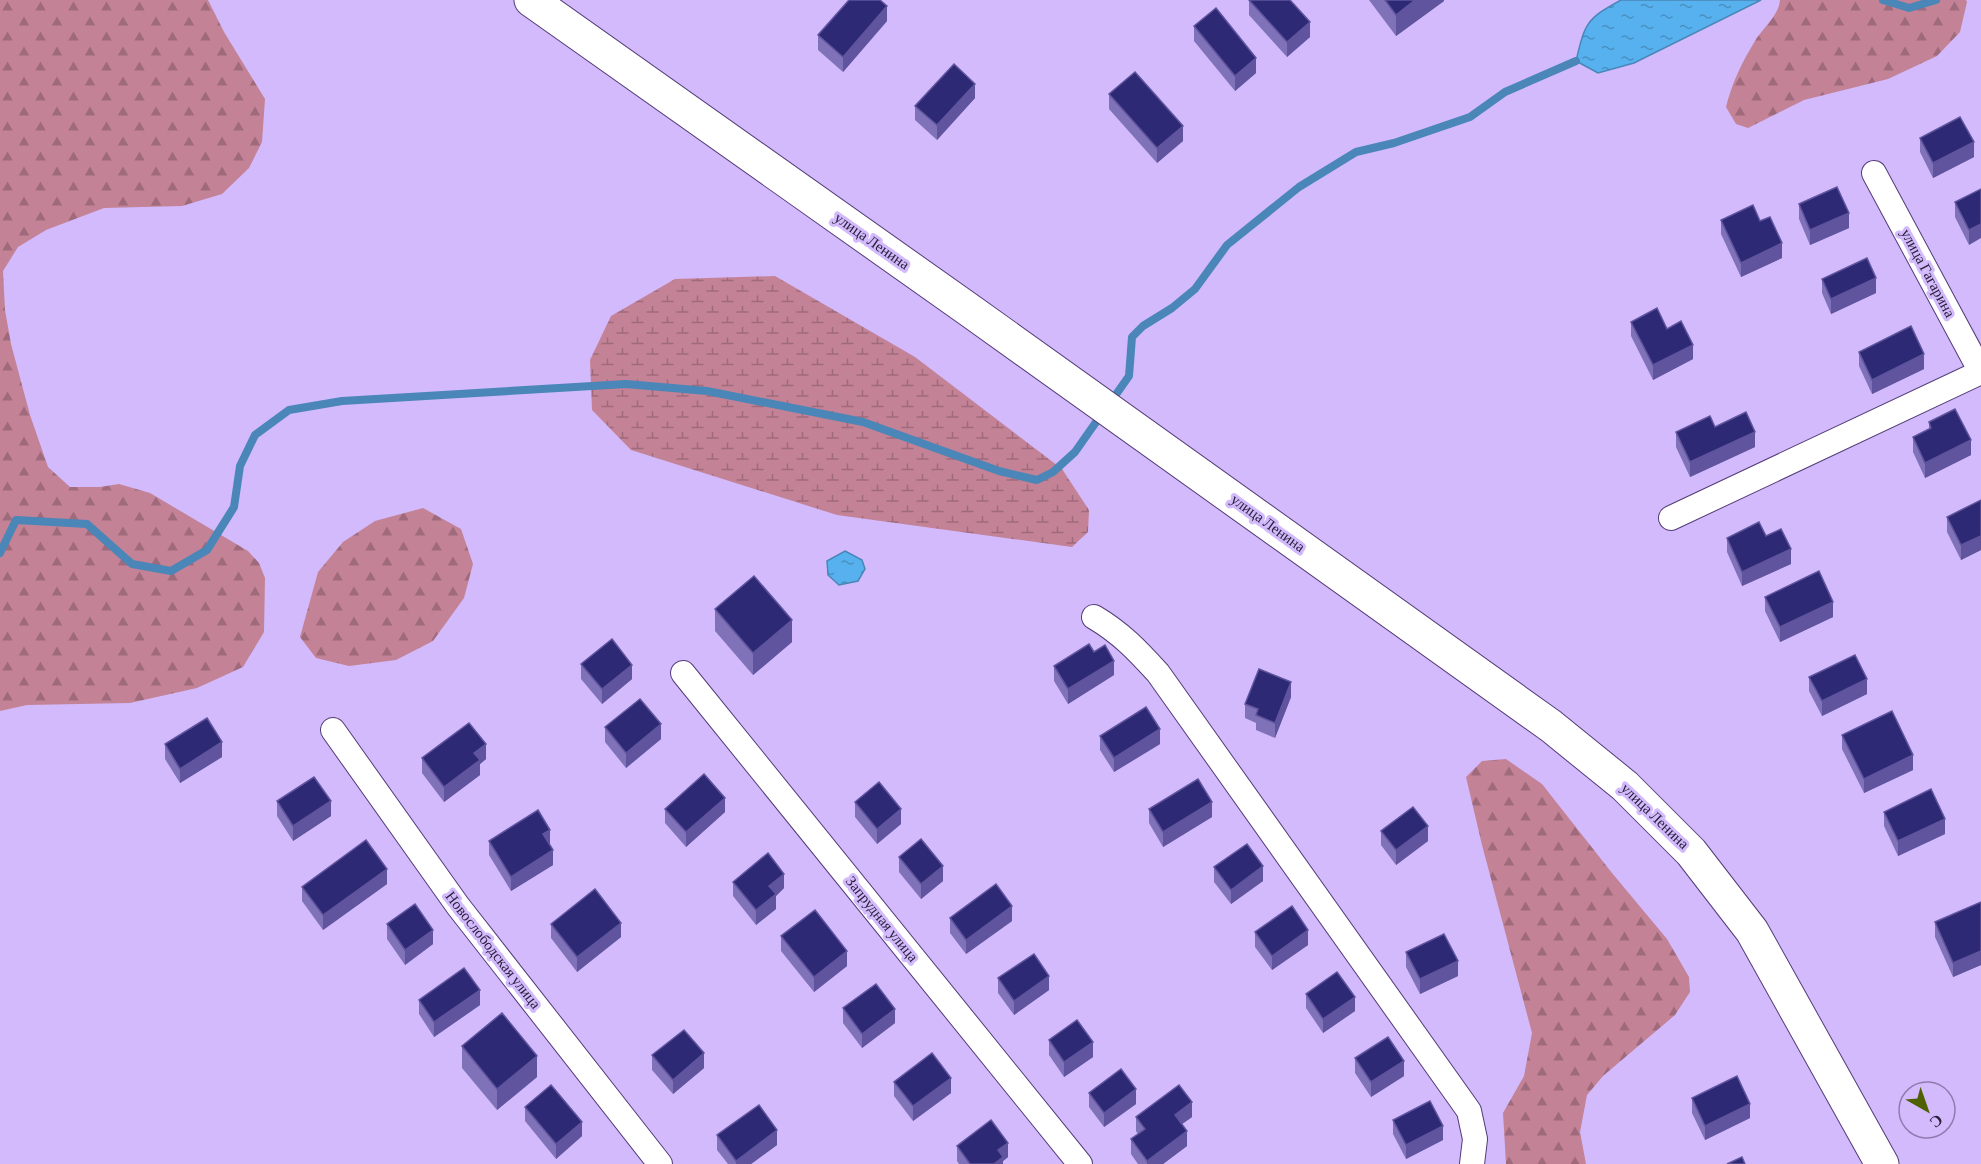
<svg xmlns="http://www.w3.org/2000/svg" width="1981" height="1164" font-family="'Crimson Pro',serif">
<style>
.forest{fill:url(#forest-firs)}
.wetland{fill:url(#wetland-marsh)}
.water{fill:url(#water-ripples);stroke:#4a86b8;stroke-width:1.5}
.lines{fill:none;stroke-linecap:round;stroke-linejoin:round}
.stream{stroke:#4a86b8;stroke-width:8}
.street-casing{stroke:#533c76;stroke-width:26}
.secondary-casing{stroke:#533c76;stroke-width:35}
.street{stroke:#fff;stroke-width:24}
.secondary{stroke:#fff;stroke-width:33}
.wall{fill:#8072b8}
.shaded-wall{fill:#5f549d}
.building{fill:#2e2974;stroke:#5f549d;stroke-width:1.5}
.labels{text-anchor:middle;stroke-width:6;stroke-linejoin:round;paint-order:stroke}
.street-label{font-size:15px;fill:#2a203a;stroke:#d2bafd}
</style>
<defs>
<pattern id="forest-firs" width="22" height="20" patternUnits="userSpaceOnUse" patternTransform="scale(1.5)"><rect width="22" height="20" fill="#c38295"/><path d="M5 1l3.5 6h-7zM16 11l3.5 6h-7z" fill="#9f6a7b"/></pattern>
<pattern id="wetland-marsh" width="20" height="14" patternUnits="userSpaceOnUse" patternTransform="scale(1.5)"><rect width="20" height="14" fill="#c38295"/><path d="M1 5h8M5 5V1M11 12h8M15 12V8" fill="none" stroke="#9f6a7b"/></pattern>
<pattern id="water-ripples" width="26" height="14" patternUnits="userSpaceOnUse" patternTransform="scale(1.5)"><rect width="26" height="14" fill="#57b1ee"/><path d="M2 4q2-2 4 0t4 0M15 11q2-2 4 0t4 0" fill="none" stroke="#4890c2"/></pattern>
</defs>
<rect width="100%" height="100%" fill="#d2bafd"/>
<g class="forest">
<path d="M0,0H208L224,32L265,99L262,142L249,168L222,194L182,206L104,208L46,230L18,247L3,271L5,310L11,344L30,415L48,467L70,487H100L119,484L150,493L248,551L259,563L265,578L264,632L243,667L197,688L130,703L27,705L0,711Z"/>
<path d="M1780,0H1966L1967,2L1960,32L1937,56L1888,79L1804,100L1748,128L1736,124L1726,107C1732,83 1742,62 1755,41C1763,28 1779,15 1780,0Z"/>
<path d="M423,508L461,529L473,564L464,598L433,641L396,660L349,666L316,658L300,637L318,572L343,542L375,521Z"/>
<path d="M1506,759L1542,784L1612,873L1667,939L1689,977L1690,992L1675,1015L1603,1076L1587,1095L1580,1132L1586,1164H1506L1503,1113L1524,1076L1532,1033L1482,845L1466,777L1482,761Z"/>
</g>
<path class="wetland" d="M775,276L915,357L1062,469L1089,510L1088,532L1072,547L837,515L631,450L592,410L590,360L611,316L675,279Z"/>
<g class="water">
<path d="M1621,0H1761L1634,63L1598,73L1576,61C1585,23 1586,19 1621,0Z"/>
<path d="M845,551L862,560L865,569L858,581L839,585L828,575L827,561Z"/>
</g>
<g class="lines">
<g class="stream">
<path d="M1883,0L1909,8L1936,0"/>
<path d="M1110,403L1129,376L1132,337L1143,326L1172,308L1195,289L1227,245L1299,187L1356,152L1394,143L1470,117L1505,92L1576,61"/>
<path d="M0,553L16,520L87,524L132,564L171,571L207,550L234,507L240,466L255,435L289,410L342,401L626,384L707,391L863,422L999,471L1037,480L1053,472L1075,452L1101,415"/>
</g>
<defs>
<g id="street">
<path d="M1874,173L1981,372"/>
<path d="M1671,518L1981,372"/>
<path d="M1094,617C1121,633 1137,650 1158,673L1469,1111L1475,1139L1472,1164"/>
<path d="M683,673L1080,1164"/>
<path d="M333,730L458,906L660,1164"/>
</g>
<path id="secondary" d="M531,0L972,312L1551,726L1625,786L1691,852L1752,931L1882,1164"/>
</defs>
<use href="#street" class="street-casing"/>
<use href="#secondary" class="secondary-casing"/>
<use href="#street" class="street"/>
<use href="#secondary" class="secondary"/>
</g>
<g class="wall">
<path d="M1249,0L1310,37L1287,57L1249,15Z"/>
<path d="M1369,0H1444V1L1396,36Z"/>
<path d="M887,21L843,72L818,50V35Z"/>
<path d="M1194,26L1256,73L1235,91L1194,41Z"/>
<path d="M1109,94L1183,141L1157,163L1109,109Z"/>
<path d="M975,98L937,140L915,120V106Z"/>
<path d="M1920,138L1974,157L1933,178L1920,152Z"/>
<path d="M1981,189L1969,245L1955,217V202Z"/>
<path d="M1799,204L1849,228L1810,245L1799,219Z"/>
<path d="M1721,220L1760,221L1782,258L1741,277L1721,234Z"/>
<path d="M1822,279L1876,293L1831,314L1822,293Z"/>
<path d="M1631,322L1667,329L1693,359L1653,380L1631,336Z"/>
<path d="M1859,352L1924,369L1872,394L1859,366Z"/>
<path d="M1929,422L1971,455L1925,478L1913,452V437L1929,429Z"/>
<path d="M1715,427L1755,447L1690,477L1676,447V432Z"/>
<path d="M1981,500V550L1961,560L1947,532V517Z"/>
<path d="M1766,536L1791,564L1742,586L1727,552V538Z"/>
<path d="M1765,597L1833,617L1780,642L1765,611Z"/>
<path d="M715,609L792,642L753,675L715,631Z"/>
<path d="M1094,652L1114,675L1068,704L1054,681V666Z"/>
<path d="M581,664L632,679L602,704L581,679Z"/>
<path d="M1809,677L1867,694L1822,716L1809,691Z"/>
<path d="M1291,697L1275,738L1256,730V723L1245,718V704Z"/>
<path d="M605,727L661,739L626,768L605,742Z"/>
<path d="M1842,735L1913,770L1864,793L1842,749Z"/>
<path d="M1100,736L1160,744L1114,772L1100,750Z"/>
<path d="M165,744L222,757L180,783L165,759Z"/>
<path d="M422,758L486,759L480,764V775L444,802L422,773Z"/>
<path d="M277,801L331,816L293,841L277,816Z"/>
<path d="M855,802L901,824L877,844L855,817Z"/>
<path d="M665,809L725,812L686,847L665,823Z"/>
<path d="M1149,809L1212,817L1163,847L1149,823Z"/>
<path d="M1884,812L1945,834L1898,856L1884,826Z"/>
<path d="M1381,831L1428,841L1396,865L1381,845Z"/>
<path d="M489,841L550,844L553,865L511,891L489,855Z"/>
<path d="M899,857L943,881L921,899L899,872Z"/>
<path d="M1214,867L1263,881L1231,904L1214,882Z"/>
<path d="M733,882L784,888L776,896V909L756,925L733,896Z"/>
<path d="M387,884L323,930L302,901V887Z"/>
<path d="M1981,902V965L1953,977L1935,937V922Z"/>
<path d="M950,918L1012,921L966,954L950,933Z"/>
<path d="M387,924L433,944L405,965L387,939Z"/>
<path d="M551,924L621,937L577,972L551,938Z"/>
<path d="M1255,932L1308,945L1272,970L1255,947Z"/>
<path d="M781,936L847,966L814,992L781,951Z"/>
<path d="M1406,952L1458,976L1420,994L1406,967Z"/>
<path d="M998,978L1049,990L1014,1015L998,993Z"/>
<path d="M1306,994L1355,1011L1323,1033L1306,1008Z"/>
<path d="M419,1000L480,1005L434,1037L419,1014Z"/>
<path d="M843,1008L895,1023L862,1048L843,1023Z"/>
<path d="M1049,1040L1093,1057L1064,1077L1049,1055Z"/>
<path d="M462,1046L537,1077L497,1110L462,1068Z"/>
<path d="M652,1055L704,1068L673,1094L652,1070Z"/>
<path d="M1355,1058L1404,1076L1371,1097L1355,1073Z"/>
<path d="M894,1082L951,1093L913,1121L894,1096Z"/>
<path d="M1089,1093L1136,1104L1104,1127L1089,1107Z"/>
<path d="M1692,1098L1750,1118L1705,1140L1692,1113Z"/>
<path d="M525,1107L582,1136L556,1159L525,1121Z"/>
<path d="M1136,1117H1192L1182,1124L1187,1146L1163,1164H1138L1131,1154V1139L1138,1134L1136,1131Z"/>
<path d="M1393,1120L1443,1140L1406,1159L1393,1134Z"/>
<path d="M717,1135L777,1145L751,1164H728L717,1150Z"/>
<path d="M957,1146L1008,1157L1003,1161V1164H959L957,1161Z"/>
</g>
<g class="shaded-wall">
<path d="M1415,0H1444V1L1396,36V15Z"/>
<path d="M887,6V21L843,72V57Z"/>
<path d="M1310,22V37L1287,57V42Z"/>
<path d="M1256,58V73L1235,91V76Z"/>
<path d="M975,84V98L937,140V125Z"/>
<path d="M1183,126V141L1157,163V148Z"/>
<path d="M1974,142V157L1933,178V163Z"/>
<path d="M1849,213V228L1810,245V230Z"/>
<path d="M1981,224V238L1969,245V230Z"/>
<path d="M1782,243V258L1741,277V263Z"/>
<path d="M1876,278V293L1831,314V299Z"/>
<path d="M1693,345V359L1653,380V365Z"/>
<path d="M1924,354V369L1872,394V380Z"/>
<path d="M1755,432V447L1690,477V462Z"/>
<path d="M1971,440V455L1925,478V463Z"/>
<path d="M1981,536V550L1961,560V545Z"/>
<path d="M1791,549V564L1742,586V572Z"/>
<path d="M1833,602V617L1780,642V627Z"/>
<path d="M792,620V642L753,675V653Z"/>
<path d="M1114,661V675L1068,704V689Z"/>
<path d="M632,665V679L602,704V689Z"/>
<path d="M1867,679V694L1822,716V701Z"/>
<path d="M1291,682V697L1275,738V723Z"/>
<path d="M661,724V739L626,768V753Z"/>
<path d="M1160,729V744L1114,772V758Z"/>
<path d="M222,742V757L180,783V769Z"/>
<path d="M486,744V759L480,764V775L444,802V787L474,753Z"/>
<path d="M1913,755V770L1864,793V779Z"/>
<path d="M725,798V812L686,847V832Z"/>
<path d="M331,801V816L293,841V826Z"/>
<path d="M1212,802V817L1163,847V832Z"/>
<path d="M901,809V824L877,844V829Z"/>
<path d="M1945,819V834L1898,856V841Z"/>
<path d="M1428,826V841L1396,865V850Z"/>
<path d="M550,830V844L543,849V834Z"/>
<path d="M553,850V865L511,891V877Z"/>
<path d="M943,866V881L921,899V884Z"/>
<path d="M1263,866V881L1231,904V890Z"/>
<path d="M387,869V884L323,930V915Z"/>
<path d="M784,874V888L776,896V909L756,925V910L769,886Z"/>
<path d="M1012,906V921L966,954V940Z"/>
<path d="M621,923V937L577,972V957Z"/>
<path d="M433,930V944L405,965V950Z"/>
<path d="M1308,930V945L1272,970V956Z"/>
<path d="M847,951V966L814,992V977Z"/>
<path d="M1981,951V965L1953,977V963Z"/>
<path d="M1458,961V976L1420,994V979Z"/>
<path d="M1049,976V990L1014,1015V1001Z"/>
<path d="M480,990V1005L434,1037V1022Z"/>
<path d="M1355,997V1011L1323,1033V1019Z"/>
<path d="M895,1009V1023L862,1048V1034Z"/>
<path d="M1093,1042V1057L1064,1077V1062Z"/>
<path d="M704,1053V1068L673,1094V1080Z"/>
<path d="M537,1056V1077L497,1110V1089Z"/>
<path d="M1404,1061V1076L1371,1097V1082Z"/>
<path d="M951,1078V1093L913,1121V1106Z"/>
<path d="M1136,1089V1104L1104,1127V1113Z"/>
<path d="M1192,1102V1117L1175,1129V1115Z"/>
<path d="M1750,1104V1118L1705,1140V1126Z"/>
<path d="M582,1122V1136L556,1159V1144Z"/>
<path d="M1443,1126V1140L1406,1159V1145Z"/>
<path d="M777,1130V1145L751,1164H736V1161Z"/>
<path d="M1187,1131V1146L1163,1164H1147V1161Z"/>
<path d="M1008,1143V1157L1003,1161V1164H994L998,1150Z"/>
</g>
<g class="building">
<path d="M849,0H880L887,6L843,57L818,35Z"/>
<path d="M1249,0H1290L1310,22L1287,42Z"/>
<path d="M1385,0H1415L1396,15Z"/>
<path d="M1216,8L1256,58L1235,76L1194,26Z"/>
<path d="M954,64L975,84L937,125L915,106Z"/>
<path d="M1135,72L1183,126L1157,148L1109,94Z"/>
<path d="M1960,117L1974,142L1933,163L1920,138Z"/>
<path d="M1837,187L1849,213L1810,230L1799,204Z"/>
<path d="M1981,189V224L1969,230L1955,202Z"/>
<path d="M1753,205L1760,221L1770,217L1782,243L1741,263L1721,220Z"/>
<path d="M1867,258L1876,278L1831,299L1822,279Z"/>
<path d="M1657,308L1667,329L1681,321L1693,345L1653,365L1631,322Z"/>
<path d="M1911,326L1924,354L1872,380L1859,352Z"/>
<path d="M1955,409L1971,440L1925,463L1913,437L1931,428L1929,422Z"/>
<path d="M1746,412L1755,432L1690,462L1676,432L1710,416L1715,427Z"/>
<path d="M1981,500V536L1961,545L1947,517Z"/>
<path d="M1759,522L1766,536L1781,529L1791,549L1742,572L1727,538Z"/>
<path d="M1819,571L1833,602L1780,627L1765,597Z"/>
<path d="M754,576L792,620L753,653L715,609Z"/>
<path d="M612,639L632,665L602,689L581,664Z"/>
<path d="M1089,644L1094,652L1105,645L1114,661L1068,689L1054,666Z"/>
<path d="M1855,655L1867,679L1822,701L1809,677Z"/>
<path d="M1259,669L1291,682L1275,723L1256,715L1258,709L1245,704Z"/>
<path d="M640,699L661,724L626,753L605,727Z"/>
<path d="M1146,707L1160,729L1114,758L1100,736Z"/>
<path d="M1892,711L1913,755L1864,779L1842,735Z"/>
<path d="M207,718L222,742L180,769L165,744Z"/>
<path d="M469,723L486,744L474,753L480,760L444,787L422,758Z"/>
<path d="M704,774L725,798L686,832L665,809Z"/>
<path d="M314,777L331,801L293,826L277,801Z"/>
<path d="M1198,779L1212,802L1163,832L1149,809Z"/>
<path d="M879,782L901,809L877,829L855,802Z"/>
<path d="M1931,789L1945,819L1898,841L1884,812Z"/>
<path d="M1413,807L1428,826L1396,850L1381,831Z"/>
<path d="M538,810L550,830L543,834L553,850L511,877L489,841Z"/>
<path d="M921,839L943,866L921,884L899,857Z"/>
<path d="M366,840L387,869L323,915L302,887Z"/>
<path d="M1247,844L1263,866L1231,890L1214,867Z"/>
<path d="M768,853L784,874L769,886L776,894L756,910L733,882Z"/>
<path d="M996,884L1012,906L966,940L950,918Z"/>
<path d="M595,889L621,923L577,957L551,924Z"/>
<path d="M1981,902V951L1953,963L1935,922Z"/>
<path d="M415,904L433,930L405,950L387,924Z"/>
<path d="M1292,906L1308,930L1272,956L1255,932Z"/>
<path d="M815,910L847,951L814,977L781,936Z"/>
<path d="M1444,934L1458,961L1420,979L1406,952Z"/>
<path d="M1034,954L1049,976L1014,1001L998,978Z"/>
<path d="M464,968L480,990L434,1022L419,1000Z"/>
<path d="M1337,972L1355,997L1323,1019L1306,994Z"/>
<path d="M876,984L895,1009L862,1034L843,1008Z"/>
<path d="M502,1013L537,1056L497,1089L462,1046Z"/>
<path d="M1077,1020L1093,1042L1064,1062L1049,1040Z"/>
<path d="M684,1030L704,1053L673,1080L652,1055Z"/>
<path d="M1388,1037L1404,1061L1371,1082L1355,1058Z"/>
<path d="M932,1053L951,1078L913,1106L894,1082Z"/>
<path d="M1121,1069L1136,1089L1104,1113L1089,1093Z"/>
<path d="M1737,1076L1750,1104L1705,1126L1692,1098Z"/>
<path d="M551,1085L582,1122L556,1144L525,1107Z"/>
<path d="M1179,1085L1192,1102L1175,1115L1187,1131L1147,1161L1131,1139L1145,1129L1136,1117Z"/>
<path d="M1430,1101L1443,1126L1406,1145L1393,1120Z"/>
<path d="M759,1105L777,1130L736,1161L717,1135Z"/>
<path d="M991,1120L1008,1143L998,1150L1003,1157L994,1164H970L957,1146Z"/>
<path d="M1742,1157L1745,1164H1727Z"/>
</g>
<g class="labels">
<g class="street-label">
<text transform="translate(872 241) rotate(35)" y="5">улица Ленина</text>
<text transform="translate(1928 273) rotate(62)" y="5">улица Гагарина</text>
<text transform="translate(1268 523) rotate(36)" y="5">улица Ленина</text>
<text transform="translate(1655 816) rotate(44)" y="5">улица Ленина</text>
<text transform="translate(882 919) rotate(51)" y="5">Запрудная улица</text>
<text transform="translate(493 950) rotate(52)" y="5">Новослободская улица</text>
</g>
</g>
<g transform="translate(1927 1110) rotate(140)"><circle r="28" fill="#d2bafd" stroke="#8f7caf" stroke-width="1.5"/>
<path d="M0-4.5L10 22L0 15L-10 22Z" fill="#4f6003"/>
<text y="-9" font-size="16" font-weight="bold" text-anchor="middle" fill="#2a203a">С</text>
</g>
</svg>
